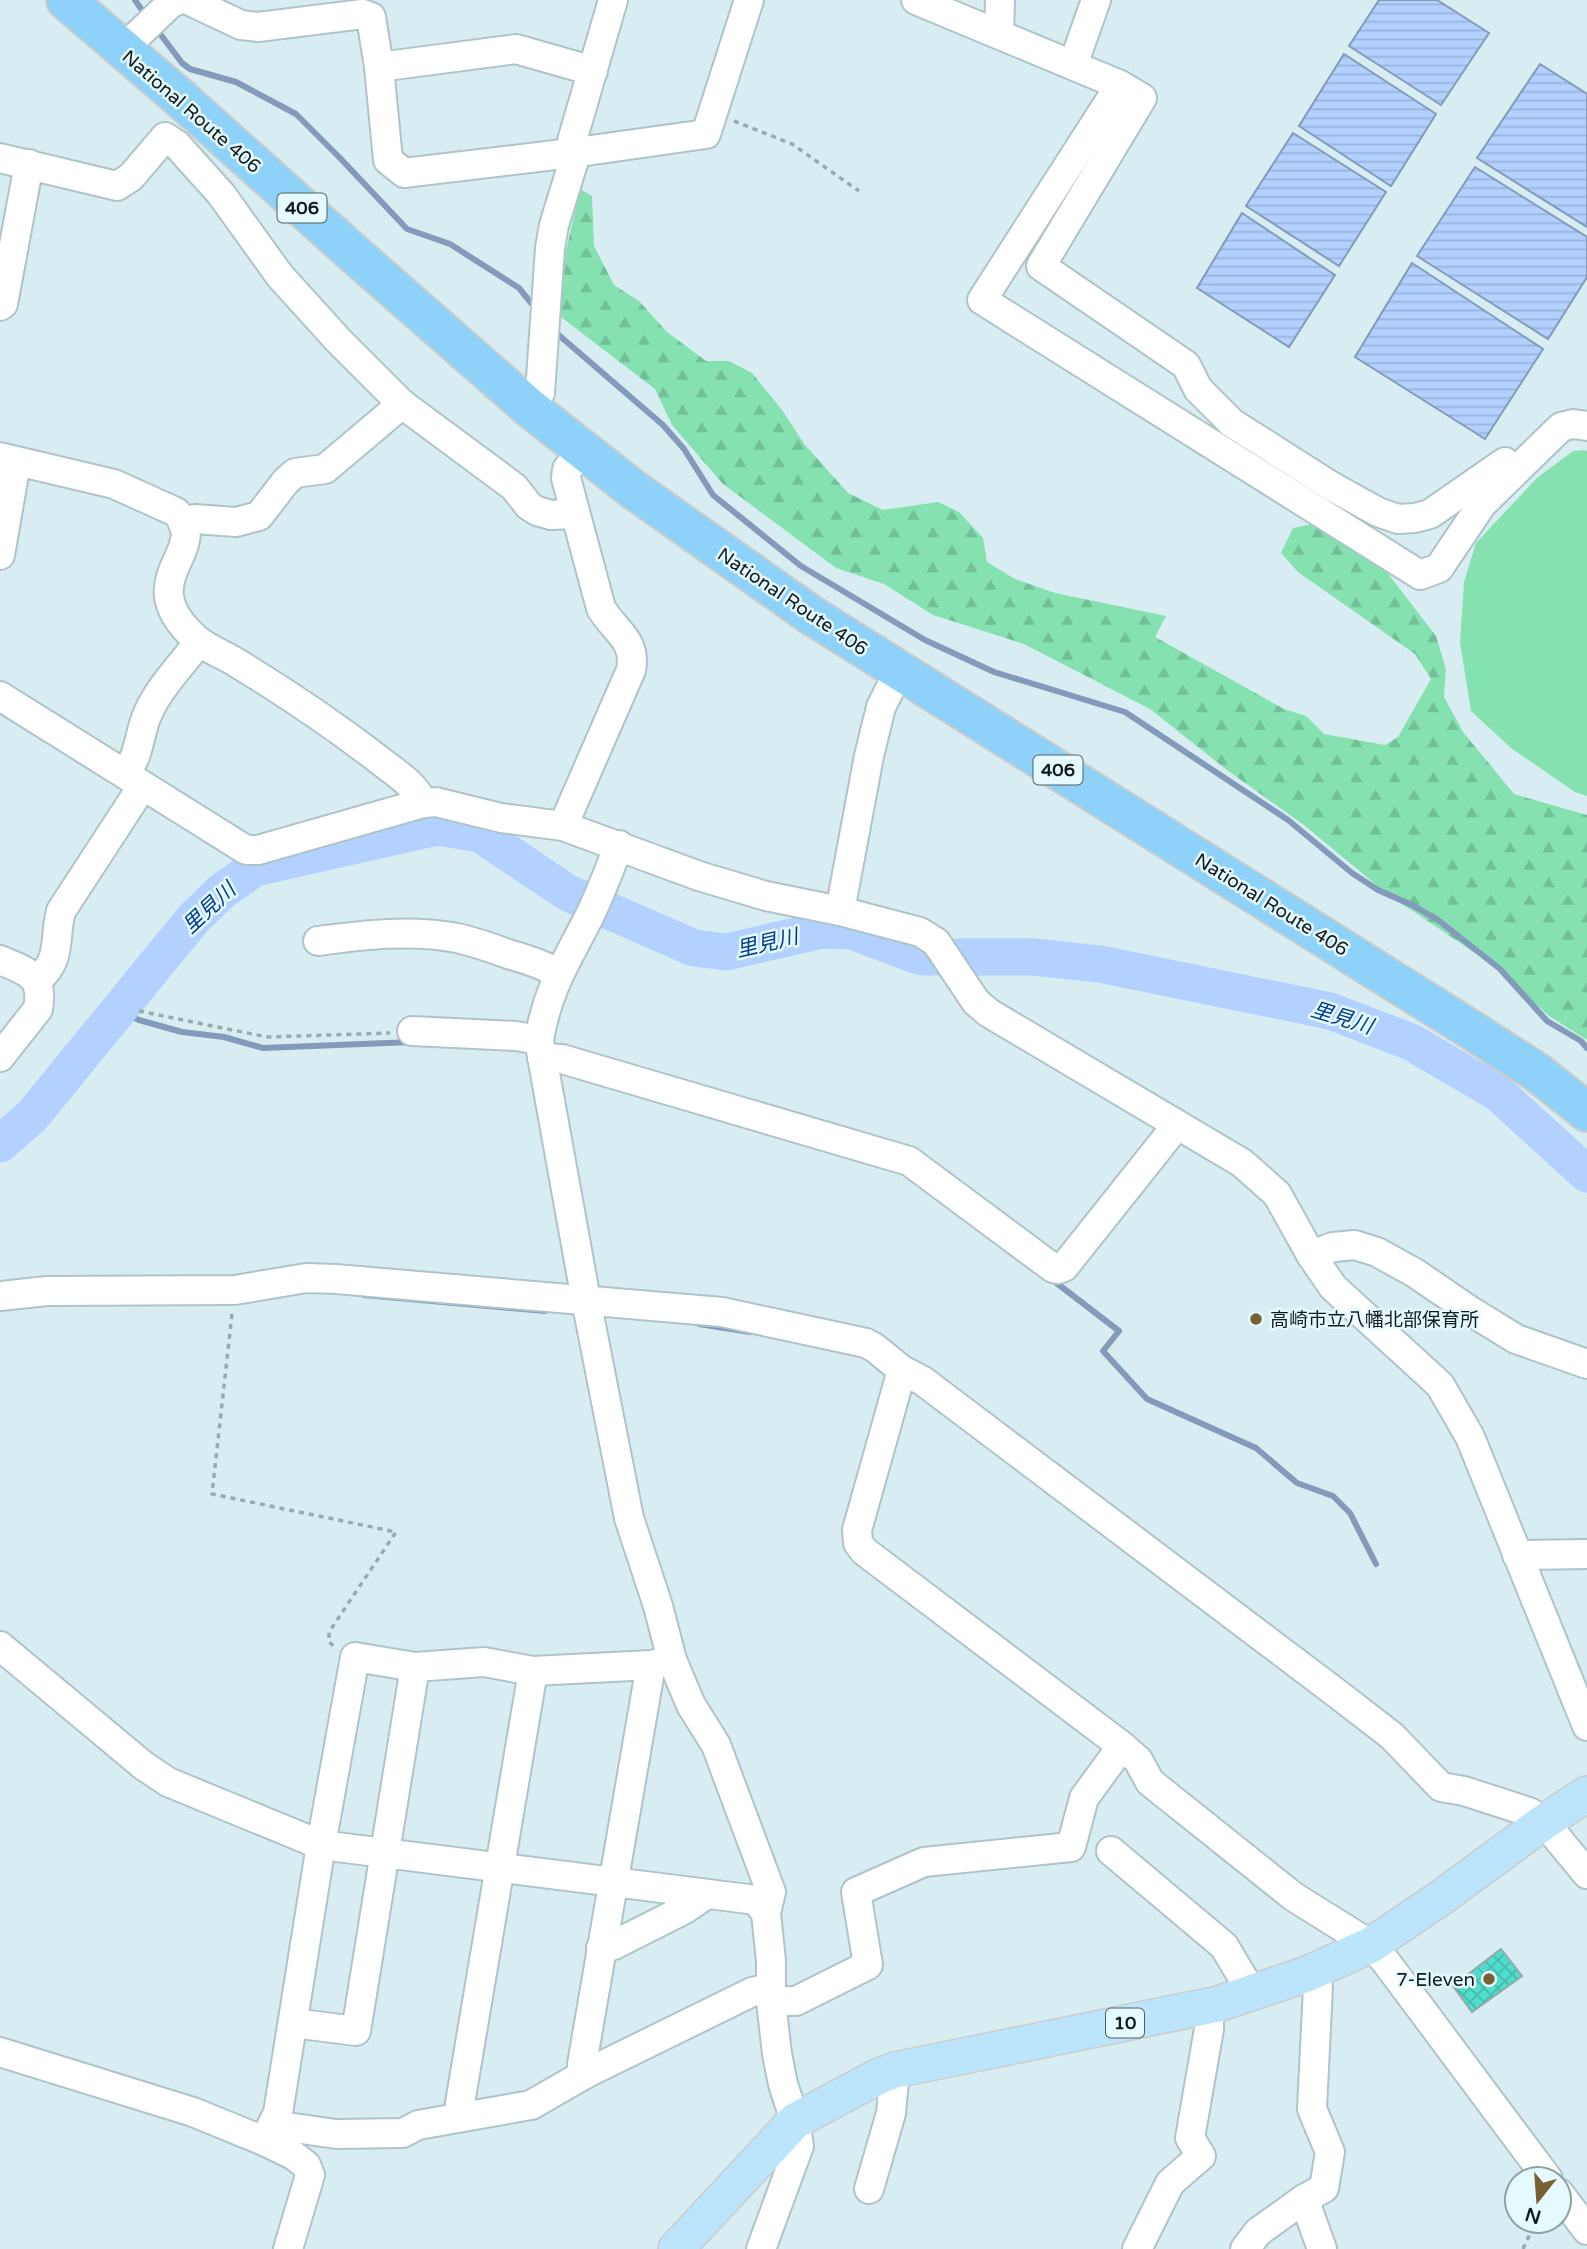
<svg xmlns="http://www.w3.org/2000/svg" width="1587" height="2249" font-family="'Varela Round','Noto Sans JP',sans-serif">
<style>
.forest{fill:url(#forest-firs)}
.garden{fill:#85e1b0}
.water{fill:url(#water-rules);stroke:#839abb;stroke-width:2}
.lines{fill:none;stroke-linecap:round;stroke-linejoin:round}
.stream{stroke:#839abb;stroke-width:6}
.river{stroke:#b3d1ff;stroke-width:37}
.building{fill:url(#building-cross-hatch);stroke:#95aaa7;stroke-width:2}
.minor-casing{stroke:#afc4c8;stroke-width:32}
.major-casing{stroke:#cbcdcd;stroke-width:38}
.highway-casing{stroke:#cbcdcd;stroke-width:42}
.path{stroke:#99aaad;stroke-width:3.5;stroke-dasharray:5 5;stroke-linecap:butt}
.minor{stroke:#fff;stroke-width:28}
.major{stroke:#bce4fb;stroke-width:35}
.highway{stroke:#8fd2f9;stroke-width:38}
.poi-dot{fill:#786131;stroke:#e4fafe;stroke-width:2.5}
.labels{text-anchor:middle;stroke-width:5;stroke-linejoin:round;paint-order:stroke}
.shield{fill:#e4fafe;stroke:#525e60;stroke-width:2}
.shield-label{font-size:18px;font-weight:bold;fill:#131b1c}
.street-label{font-size:19px;fill:#131b1c;stroke:#e4fafe}
.poi-label{font-size:19px;fill:#131b1c;stroke:#e4fafe;text-anchor:start}
.water-label{font-size:21px;font-style:italic;fill:#003b90;stroke:#e4fafe}
</style>
<defs>
<pattern id="forest-firs" width="22" height="20" patternUnits="userSpaceOnUse" patternTransform="scale(1.75)"><rect width="22" height="20" fill="#85e1b0"/><path d="M5 1l3.5 6h-7zM16 11l3.5 6h-7z" fill="#72c097"/></pattern>
<pattern id="water-rules" width="6" height="5" patternUnits="userSpaceOnUse" patternTransform="scale(1.75)"><rect width="6" height="5" fill="#b3d1ff"/><path d="M0 2.5h6" fill="none" stroke="#99b3da"/></pattern>
<pattern id="building-cross-hatch" width="8" height="8" patternUnits="userSpaceOnUse" patternTransform="scale(1.75)"><rect width="8" height="8" fill="#51dccb"/><path d="M0 0l8 8M0 8l8-8" fill="none" stroke="#46bcae"/></pattern>
</defs>
<rect width="100%" height="100%" fill="#d7edf1"/>
<path class="forest" d="M580,189L592,196L594,246L614,285L639,301L667,332L706,361H729L752,373L782,410L805,445L848,493L883,510L938,502L959,512L983,538L987,562L1015,579L1055,593L1166,616L1155,637L1284,709L1306,716L1324,734L1385,745L1398,737L1431,679L1415,654L1298,572L1281,553L1293,528L1312,524L1379,562L1436,636L1446,669L1444,697L1463,732L1514,794L1587,815V1040L1549,1016L1487,961L1386,893L1304,825L1227,770L1150,709L1024,644L933,615L884,584L836,568L723,484L672,425L655,389L561,317L564,260Z"/>
<path class="garden" d="M1585,450L1587,451V796L1575,792L1511,748L1471,711L1460,643L1464,582L1476,543L1537,478L1573,451Z"/>
<g class="water">
<path d="M1379,0H1437L1489,33L1441,105L1349,46Z"/>
<path d="M1344,54L1436,114L1391,186L1299,126Z"/>
<path d="M1540,64L1587,94V227L1477,158Z"/>
<path d="M1293,133L1386,192L1339,266L1246,206Z"/>
<path d="M1475,167L1587,237V277L1548,339L1417,256Z"/>
<path d="M1242,213L1335,275L1289,347L1197,288Z"/>
<path d="M1412,263L1543,349L1485,439L1355,357Z"/>
</g>
<g class="lines">
<g class="stream">
<path d="M135,0L146,16"/>
<path d="M155,27L182,63L190,69L236,82L296,114L339,157L407,229L450,244L519,288L536,309"/>
<path d="M554,331L663,425L684,449L713,495L801,566L925,640L994,672L1125,712L1288,820L1352,873L1378,890L1412,905L1438,920L1500,969L1547,1021L1581,1041L1587,1048"/>
<path d="M118,1010L139,1020L182,1032L224,1037L263,1048L412,1042"/>
<path d="M1050,1278L1119,1331L1103,1351L1147,1399L1256,1448L1297,1483L1333,1496L1350,1513L1376,1564"/>
<path d="M364,1295L545,1311"/>
<path d="M699,1324L750,1332"/>
</g>
<path class="river" d="M0,1144L32,1116L194,918L222,891L255,868L437,827L480,834L568,893L694,948L726,952L823,930L851,931L921,957H1033L1100,964L1330,1011L1411,1042L1498,1093L1587,1174"/>
</g>
<path class="building" d="M1501,1949L1522,1976L1472,2012L1453,1986Z"/>
<g class="lines">
<defs>
<g id="minor">
<path d="M188,0L241,25L258,27L363,14L371,17L379,67L388,160L404,173L571,153L706,134L749,0"/>
<path d="M916,0L1120,85L982,300L1420,575L1439,568L1482,504L1561,427L1573,424L1587,426"/>
<path d="M999,34L1000,0"/>
<path d="M122,50L170,4L178,0"/>
<path d="M1073,65L1096,0"/>
<path d="M379,67L516,49L593,71"/>
<path d="M1120,85L1142,98L1041,266L1186,365L1198,389L1232,423L1331,486L1378,512L1398,519L1415,518L1430,514L1505,462"/>
<path d="M0,158L117,186L131,177L165,137L177,145L221,194L280,276L338,340L402,404L514,487L529,506L537,511L551,515L575,514"/>
<path d="M0,306L3,304L29,164"/>
<path d="M531,409L540,393L550,248L554,225L574,160L571,153L572,141L613,0"/>
<path d="M0,457L114,484L176,512C213,552 128,578 196,639C207,649 225,655 237,663C288,694 331,723 378,759C395,773 413,782 423,803"/>
<path d="M183,524L195,519L236,522L259,516L286,481L295,473L325,469L402,404"/>
<path d="M0,555L16,463"/>
<path d="M0,696L246,850H258L423,803L436,802L501,818L563,826L699,876L766,896L840,911L920,932L936,942L976,1002L989,1013L1242,1163L1277,1194L1311,1255L1333,1287L1440,1385L1470,1437L1587,1726"/>
<path d="M125,774C141,753 138,735 148,713C159,688 182,664 199,642"/>
<path d="M563,826L631,670C637,640 614,631 601,608L566,478L567,469L583,451"/>
<path d="M619,845C610,868 601,892 590,915C567,961 548,987 539,1040L586,1300L629,1518L658,1606L672,1660L691,1705L716,1745L771,1892L766,1913L771,1961V2001L777,2054L783,2084L795,2121L799,2146L761,2249"/>
<path d="M840,911L869,756L881,707L899,671"/>
<path d="M318,941C363,935 412,929 457,938C474,942 492,948 508,954C526,959 542,964 558,973"/>
<path d="M0,960C28,972 44,975 38,1009L0,1057"/>
<path d="M37,981C63,957 53,942 61,911L134,799"/>
<path d="M412,1031L516,1036L539,1040"/>
<path d="M542,1058L562,1059L909,1161L1053,1268L1058,1269L1064,1267L1169,1135L1176,1124"/>
<path d="M1311,1255L1333,1247L1355,1245L1377,1252L1415,1273L1472,1312L1516,1339L1587,1364"/>
<path d="M0,1296L47,1291L235,1290L306,1278L336,1279L722,1312L866,1343L875,1348L902,1370L923,1381L1335,1692L1392,1736L1441,1787L1464,1791L1529,1812L1544,1822L1587,1874"/>
<path d="M902,1370L857,1530L858,1543L864,1551L1122,1746L1138,1760L1150,1782L1294,1897L1371,1945L1386,1962L1548,2179"/>
<path d="M1517,1555L1587,1554"/>
<path d="M0,1646L144,1766L168,1782L321,1845L756,1900L766,1913"/>
<path d="M1111,1851L1224,1946L1252,1993"/>
<path d="M601,1948L614,1945L685,1909L707,1894"/>
<path d="M771,2001H796L868,1965L856,1892L924,1862L1071,1847L1084,1798L1122,1746"/>
<path d="M293,2023L356,2031L415,1667"/>
<path d="M0,2052L193,2112L264,2141L293,2155L306,2165L310,2175L288,2249"/>
<path d="M585,2074L582,2064L651,1665"/>
<path d="M460,2116V2103L533,1671"/>
<path d="M273,2125L336,2134L403,2133L418,2125L531,2105L585,2074L752,1992L770,1988"/>
<path d="M264,2141L278,2113L321,1845L355,1657L415,1667L484,1662L533,1671L651,1665L672,1660"/>
<path d="M869,2189L891,2113L895,2070"/>
<path d="M1559,2193L1587,2230"/>
<path d="M1304,2199L1324,2188L1330,2152L1312,2109L1318,1987L1315,1971"/>
<path d="M1137,2249L1170,2183L1201,2156L1190,2138L1209,2029V2006"/>
<path d="M1245,2249L1258,2232L1304,2199L1322,2249"/>
</g>
<path id="major" d="M676,2249L795,2121L877,2077L895,2070L1218,2004L1307,1974L1371,1945L1439,1899L1544,1822L1587,1794"/>
<path id="highway" d="M66,0L180,98L353,253L531,409L634,490L811,615L1473,1031L1538,1073L1587,1112"/>
</defs>
<use href="#minor" class="minor-casing"/>
<use href="#major" class="major-casing"/>
<use href="#highway" class="highway-casing"/>
<g class="path">
<path d="M734,121L792,144L859,191"/>
<path d="M139,1011L267,1037L390,1033"/>
<path d="M232,1314L212,1494L396,1532L329,1632V1642L335,1647"/>
<path d="M1523,2249L1536,2221"/>
</g>
<use href="#minor" class="minor"/>
<use href="#major" class="major"/>
<use href="#highway" class="highway"/>
</g>
<g class="poi-dot">
<circle cx="1256" cy="1319" r="7"/>
<circle cx="1489" cy="1979" r="7"/>
</g>
<g class="labels">
<g class="shield">
<rect x="277.5" y="193.5" width="49" height="29" rx="5"/>
<rect x="1033.5" y="755.5" width="49" height="29" rx="5"/>
<rect x="1106" y="2008.5" width="38" height="29" rx="5"/>
</g>
<g class="shield-label">
<text x="302" y="214">406</text>
<text x="1058" y="776">406</text>
<text x="1125" y="2029">10</text>
</g>
<g class="street-label">
<text transform="translate(192 111) rotate(41)" y="7">National Route 406</text>
<text transform="translate(793 601) rotate(34)" y="7">National Route 406</text>
<text transform="translate(1272 904) rotate(32)" y="7">National Route 406</text>
</g>
<g class="poi-label">
<text x="1270" y="1326">高崎市立八幡北部保育所</text>
<text x="1475" y="1986" text-anchor="end">7-Eleven</text>
</g>
<g class="water-label">
<text transform="translate(209 908) rotate(-43)" y="7">里見川</text>
<text transform="translate(767 943) rotate(-13)" y="7">里見川</text>
<text transform="translate(1342 1018) rotate(17)" y="7">里見川</text>
</g>
</g>
<g transform="translate(1538 2200) rotate(197)"><circle r="33" fill="#e4fafe" stroke="#90a1a4" stroke-width="2"/>
<path d="M0-5L12 26L0 18L-12 26Z" fill="#786131"/>
<text y="-10" font-size="19" font-weight="bold" text-anchor="middle" fill="#131b1c">N</text>
</g>
</svg>
